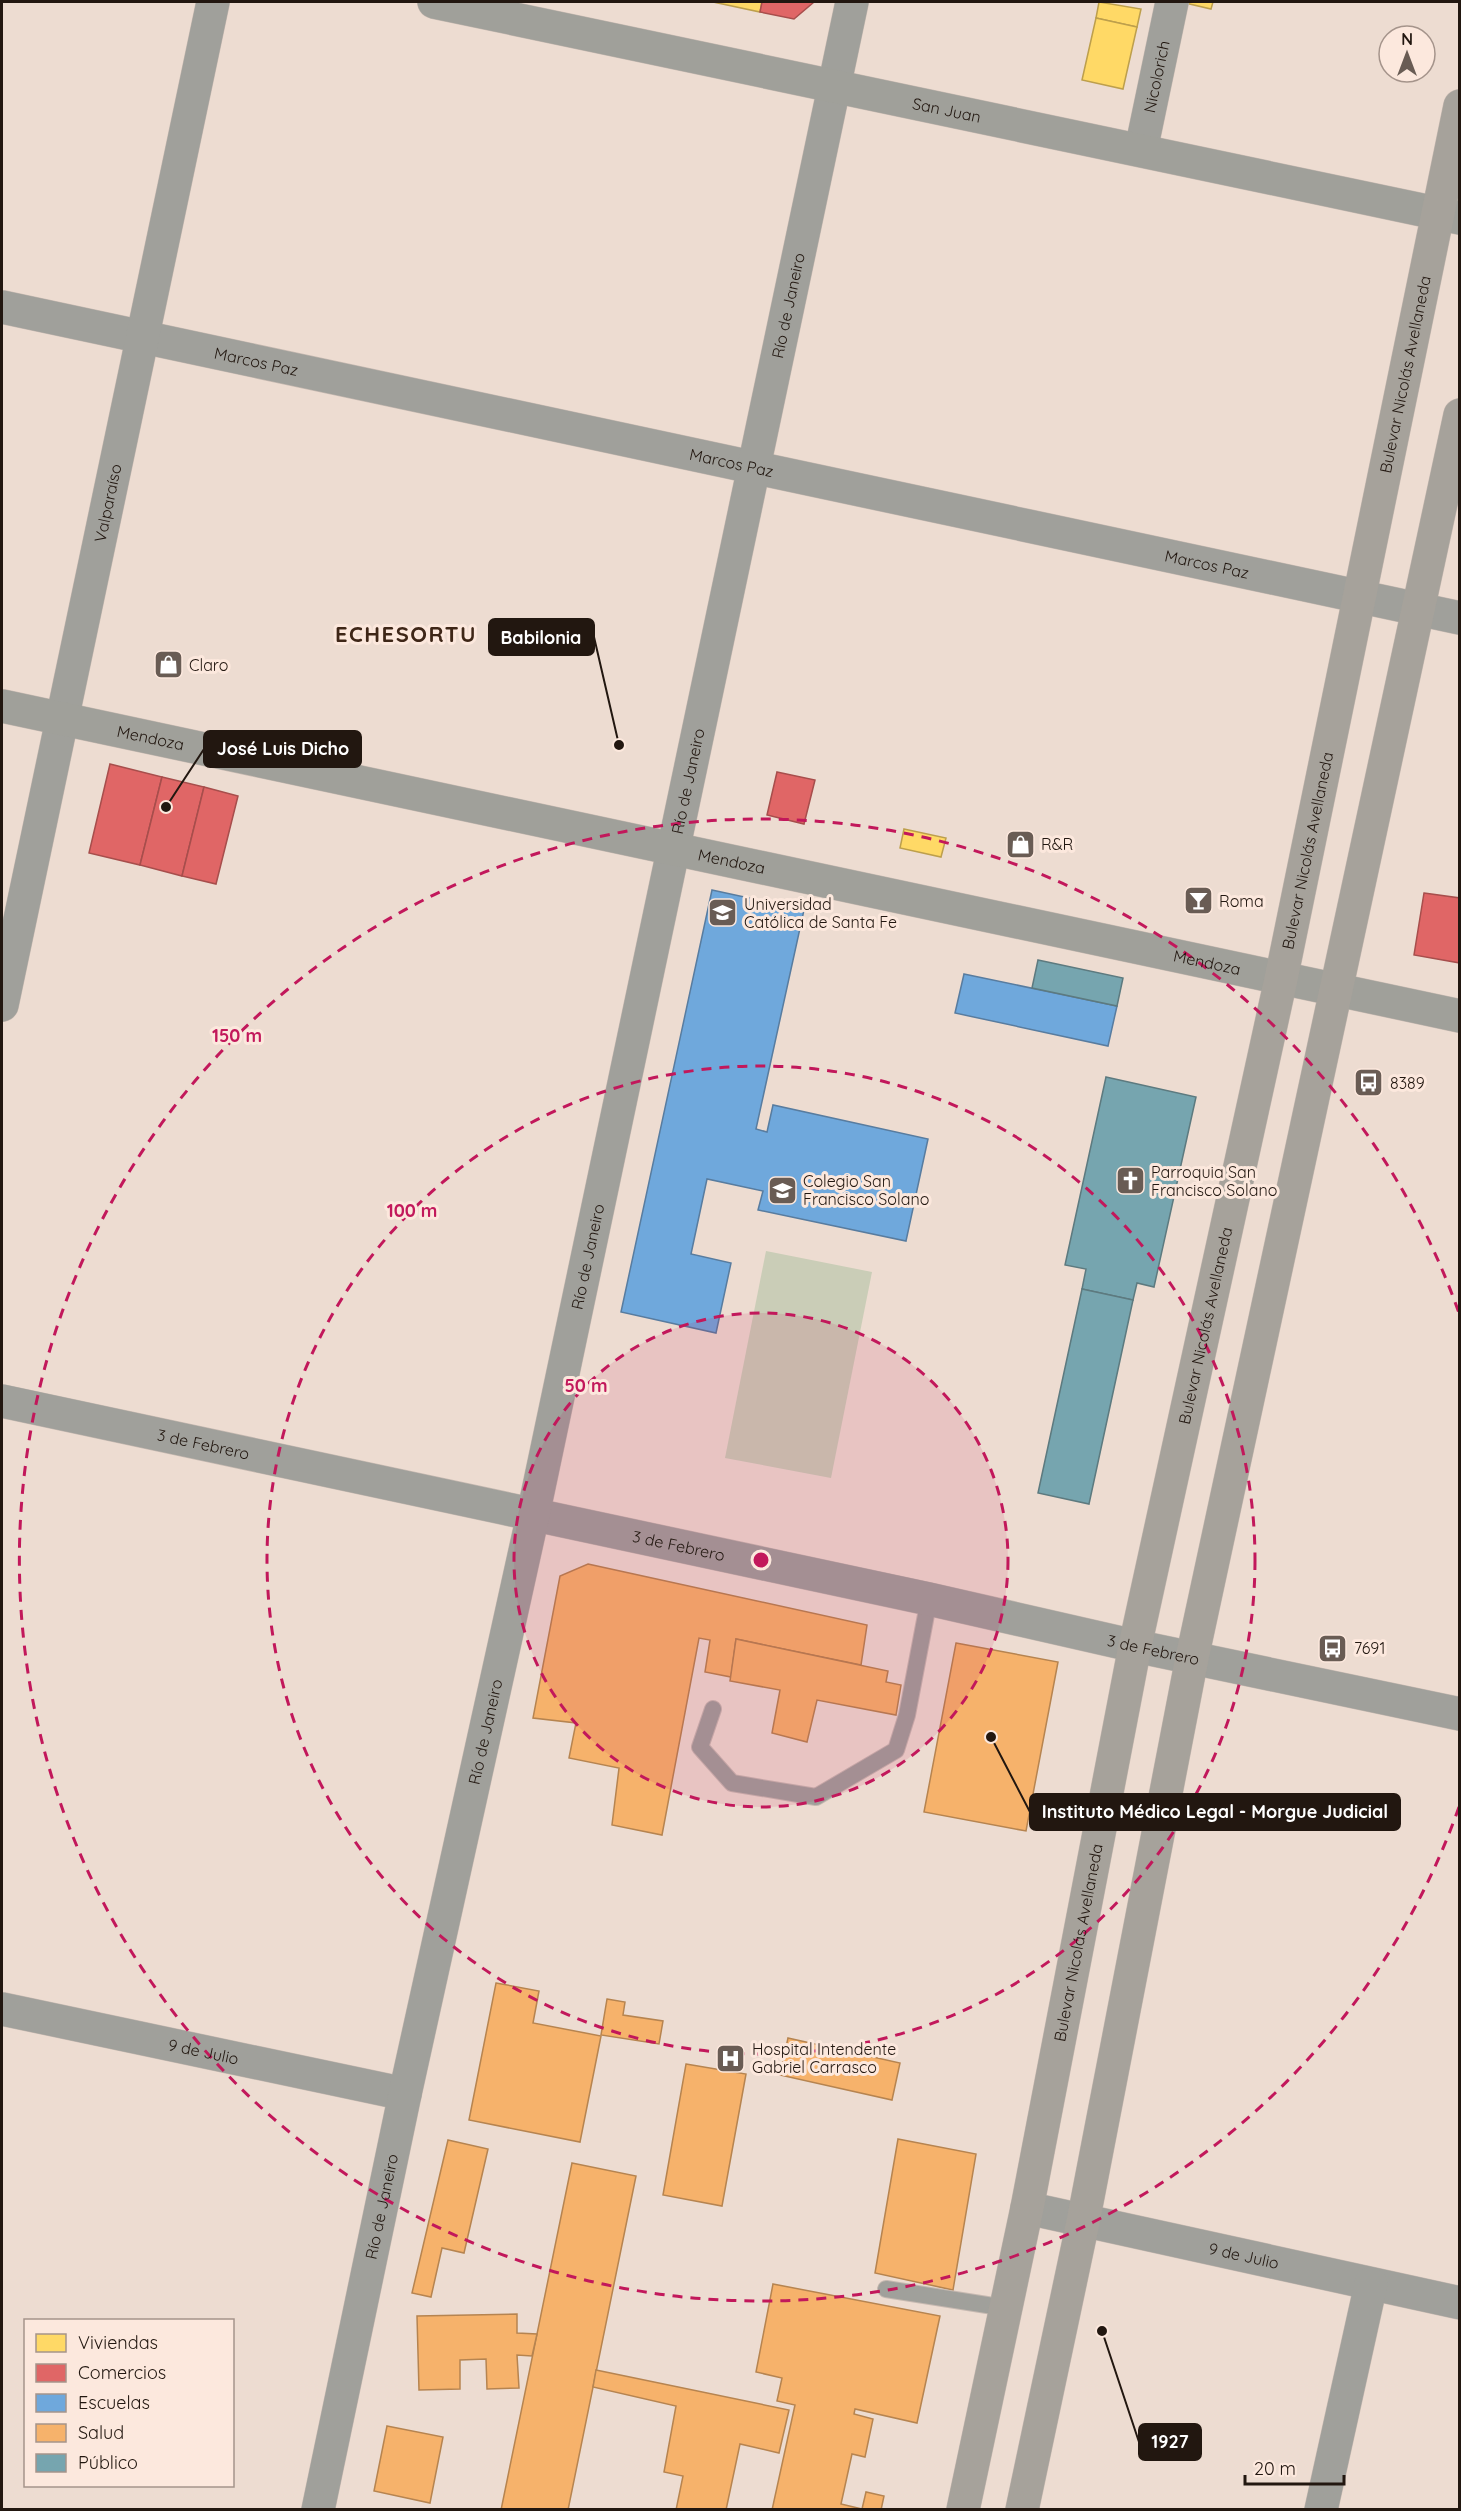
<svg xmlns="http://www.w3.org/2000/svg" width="1461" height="2511" font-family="Quicksand,sans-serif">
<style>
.green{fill:#cacdb7}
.homes{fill:#ffd966;stroke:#bd9f4c;stroke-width:1.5}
.shops{fill:#e06666;stroke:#a74e4c;stroke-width:1.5}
.schools{fill:#6fa8dc;stroke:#587c9f;stroke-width:1.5}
.health{fill:#f6b26b;stroke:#b68450;stroke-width:1.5}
.public{fill:#76a5af;stroke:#5d7a7f;stroke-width:1.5}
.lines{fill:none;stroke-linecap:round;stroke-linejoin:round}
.lane-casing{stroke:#c6b9b1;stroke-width:18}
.street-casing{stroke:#c6b9b1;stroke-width:34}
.secondary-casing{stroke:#c6b9b1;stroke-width:34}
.primary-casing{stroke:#c6b9b1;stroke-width:34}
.lane{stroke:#a0a09b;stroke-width:16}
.street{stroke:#a0a09b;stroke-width:33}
.secondary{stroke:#a0a09a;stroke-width:33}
.primary{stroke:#a6a29b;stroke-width:33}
.ring{fill:none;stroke:#c2185b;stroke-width:3;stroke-dasharray:10 8}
.labels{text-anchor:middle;stroke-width:6;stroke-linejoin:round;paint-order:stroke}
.street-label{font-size:16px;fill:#221710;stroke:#fce8dd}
.poi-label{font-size:16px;fill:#221710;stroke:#fce8dd;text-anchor:start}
.district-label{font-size:22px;font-weight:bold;letter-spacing:1.5px;fill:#3e2617;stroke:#fce8dd}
.centre{fill:#c2185b;stroke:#fce8dd;stroke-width:3}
.ring-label{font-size:18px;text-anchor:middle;font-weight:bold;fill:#c2185b;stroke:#fce8dd;stroke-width:6;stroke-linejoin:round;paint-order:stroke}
.leader{fill:none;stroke:#221710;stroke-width:2}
.callout-dot{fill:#221710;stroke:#fce8dd;stroke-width:2}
.callout{fill:#221710;stroke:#221710;stroke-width:2}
.callout-label{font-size:18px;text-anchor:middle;font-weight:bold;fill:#fff}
</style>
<rect width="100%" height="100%" fill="#eddcd1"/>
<path class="green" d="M766,1251L872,1272L831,1478L725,1458Z"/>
<g class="homes">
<path d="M713,2H762L760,12Z"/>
<path d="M1099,2L1141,9L1137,27L1096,18Z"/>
<path d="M1181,2H1213L1211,9Z"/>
<path d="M1096,18L1137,27L1123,89L1082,80Z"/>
<path d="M904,829L946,838L941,857L900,848Z"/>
</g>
<g class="shops">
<path d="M762,2H814L794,19L760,12Z"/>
<path d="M110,764L162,777L140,865L89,853Z"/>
<path d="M777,772L815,780L804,824L767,815Z"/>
<path d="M162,777L204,787L182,876L140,865Z"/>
<path d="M204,787L238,796L216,884L182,876Z"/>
<path d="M1424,893L1460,898V963L1414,955Z"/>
</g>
<g class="schools">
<path d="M712,890L804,910L756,1129L767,1132L773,1105L928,1139L906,1241L758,1210L763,1191L707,1179L691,1254L731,1263L716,1333L621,1312Z"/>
<path d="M964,974L1117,1006L1108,1046L955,1013Z"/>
</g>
<g class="health">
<path d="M588,1564L867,1625L861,1665L736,1639L731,1677L705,1672L710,1640L699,1638L662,1835L612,1825L619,1768L569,1758L576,1723L533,1718L560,1576Z"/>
<path d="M736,1639L888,1671L886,1682L901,1685L896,1715L817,1700L807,1742L772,1733L780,1690L730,1681Z"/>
<path d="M956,1643L1058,1662L1026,1831L924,1812Z"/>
<path d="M496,1983L539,1991L533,2023L601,2036L580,2142L469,2120Z"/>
<path d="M607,1999L625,2002L623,2015L663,2021L659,2044L601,2035Z"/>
<path d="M788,2038L900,2063L892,2100L780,2075Z"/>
<path d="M686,2064L746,2074L722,2206L663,2195Z"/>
<path d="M898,2139L976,2154L953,2290L875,2273Z"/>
<path d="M448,2140L488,2149L464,2253L442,2248L431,2297L412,2293Z"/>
<path d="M572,2163L636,2176L568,2510H501Z"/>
<path d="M773,2284L940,2316L917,2423L855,2409L854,2414L873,2419L865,2457L852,2454L841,2504L862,2509L866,2492L884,2496L881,2510H772L795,2405L777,2401L782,2378L756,2372Z"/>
<path d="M517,2314V2333L537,2334L532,2356L517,2355L519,2388L487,2389L486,2359L460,2360V2389L419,2390L417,2316Z"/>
<path d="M596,2370L789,2410L779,2453L740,2444L726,2510H676L683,2476L664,2472L676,2406L593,2387Z"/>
<path d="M387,2426L443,2437L430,2503L374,2491Z"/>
</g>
<g class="public">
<path d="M1038,960L1123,978L1117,1006L1032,988Z"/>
<path d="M1106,1077L1196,1097L1154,1287L1137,1283L1133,1300L1082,1289L1086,1269L1065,1265Z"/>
<path d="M1082,1289L1133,1300L1089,1504L1038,1493Z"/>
</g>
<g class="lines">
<defs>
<g id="lane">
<path d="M713,1709L700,1747L732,1783L816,1797L896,1750L907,1715L929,1599"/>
<path d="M886,2289L1006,2308"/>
</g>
<g id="street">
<path id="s1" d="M1141,150L1172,2"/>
<path id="s2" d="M2,307L1460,618"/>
<path id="s3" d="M2,1005L213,2"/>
<path id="s4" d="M2,1401L929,1599L1135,1646L1460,1714"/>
<path id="s5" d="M2,2009L405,2094"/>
<path id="s6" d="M1027,2208L1460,2303"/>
<path id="s7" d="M318,2510L405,2094L533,1515L852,2"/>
<path d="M1321,2510L1371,2284"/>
</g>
<g id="secondary">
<path id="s8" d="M434,2L1460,218"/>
<path id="s9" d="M2,706L1460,1016"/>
</g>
<g id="primary">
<path id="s10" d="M963,2510L1027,2208L1135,1646L1281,979L1460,106"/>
<path d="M1022,2510L1083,2222L1192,1658L1460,415"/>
</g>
</defs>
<use href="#lane" class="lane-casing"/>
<use href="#street" class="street-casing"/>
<use href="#secondary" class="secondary-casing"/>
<use href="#primary" class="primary-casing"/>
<use href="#lane" class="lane"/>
<use href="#street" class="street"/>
<use href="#secondary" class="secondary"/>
<use href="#primary" class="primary"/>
</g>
<circle cx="761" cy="1560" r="247" fill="#c2185b" fill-opacity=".12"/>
<g class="ring">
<circle cx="761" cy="1560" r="247"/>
<circle cx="761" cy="1560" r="494"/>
<path d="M1459 1807A741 741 0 1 1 1459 1313"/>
</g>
<defs>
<symbol id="shop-square" viewBox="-11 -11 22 22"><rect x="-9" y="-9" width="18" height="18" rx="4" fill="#695c54" stroke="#fce8dd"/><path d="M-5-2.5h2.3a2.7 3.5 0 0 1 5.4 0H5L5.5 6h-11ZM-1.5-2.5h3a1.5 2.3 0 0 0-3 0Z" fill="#fff"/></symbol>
<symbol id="bar-square" viewBox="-11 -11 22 22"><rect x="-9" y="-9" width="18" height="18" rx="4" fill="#695c54" stroke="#fce8dd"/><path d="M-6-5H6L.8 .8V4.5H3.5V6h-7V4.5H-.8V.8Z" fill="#fff"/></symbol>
<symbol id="university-square" viewBox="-11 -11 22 22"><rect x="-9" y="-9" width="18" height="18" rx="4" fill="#695c54" stroke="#fce8dd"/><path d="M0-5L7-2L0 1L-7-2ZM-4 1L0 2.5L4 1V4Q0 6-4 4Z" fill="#fff"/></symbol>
<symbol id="bus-square" viewBox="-11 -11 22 22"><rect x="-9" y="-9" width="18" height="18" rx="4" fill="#695c54" stroke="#fce8dd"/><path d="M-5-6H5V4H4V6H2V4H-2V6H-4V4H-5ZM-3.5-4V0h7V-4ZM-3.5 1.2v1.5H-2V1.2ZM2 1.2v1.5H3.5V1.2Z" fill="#fff"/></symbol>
<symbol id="church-square" viewBox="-11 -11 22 22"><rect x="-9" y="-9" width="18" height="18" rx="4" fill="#695c54" stroke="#fce8dd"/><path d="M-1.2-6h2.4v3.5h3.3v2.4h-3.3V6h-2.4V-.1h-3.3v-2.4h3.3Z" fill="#fff"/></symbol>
<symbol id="school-square" viewBox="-11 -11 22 22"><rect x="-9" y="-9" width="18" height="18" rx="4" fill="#695c54" stroke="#fce8dd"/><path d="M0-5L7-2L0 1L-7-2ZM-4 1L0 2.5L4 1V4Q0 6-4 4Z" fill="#fff"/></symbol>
<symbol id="hospital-square" viewBox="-11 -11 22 22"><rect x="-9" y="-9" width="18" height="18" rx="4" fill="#695c54" stroke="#fce8dd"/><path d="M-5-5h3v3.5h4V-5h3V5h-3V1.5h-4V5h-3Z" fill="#fff"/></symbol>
</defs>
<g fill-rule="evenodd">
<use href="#shop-square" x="152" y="648" width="33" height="33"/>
<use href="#shop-square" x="1004" y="828" width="33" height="33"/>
<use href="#bar-square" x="1182" y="884" width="33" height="33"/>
<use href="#university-square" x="706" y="896" width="33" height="33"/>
<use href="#bus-square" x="1352" y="1066" width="33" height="33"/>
<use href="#church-square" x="1114" y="1164" width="33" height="33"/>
<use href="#school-square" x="766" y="1174" width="33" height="33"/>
<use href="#bus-square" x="1316" y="1632" width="33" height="33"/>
<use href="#hospital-square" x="714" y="2042" width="33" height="33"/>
</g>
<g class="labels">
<g class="street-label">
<text dy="6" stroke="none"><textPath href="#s1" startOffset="75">Nicolorich</textPath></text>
<text dy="6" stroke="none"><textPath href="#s8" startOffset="524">San Juan</textPath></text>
<text dy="6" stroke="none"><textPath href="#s7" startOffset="2254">Río de Janeiro</textPath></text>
<text dy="6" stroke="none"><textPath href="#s2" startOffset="260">Marcos Paz</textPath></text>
<text dy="6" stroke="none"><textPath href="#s10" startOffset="2181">Bulevar Nicolás Avellaneda</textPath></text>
<text dy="6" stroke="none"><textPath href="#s2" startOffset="746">Marcos Paz</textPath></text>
<text dy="6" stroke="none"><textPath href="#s3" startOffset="513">Valparaíso</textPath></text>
<text dy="6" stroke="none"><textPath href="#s2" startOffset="1232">Marcos Paz</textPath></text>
<text dy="6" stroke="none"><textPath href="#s9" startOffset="152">Mendoza</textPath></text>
<text dy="6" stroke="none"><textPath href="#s7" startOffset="1768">Río de Janeiro</textPath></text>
<text dy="6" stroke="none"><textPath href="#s10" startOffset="1695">Bulevar Nicolás Avellaneda</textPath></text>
<text dy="6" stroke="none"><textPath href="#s9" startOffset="746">Mendoza</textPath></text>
<text dy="6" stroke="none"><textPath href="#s9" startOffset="1232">Mendoza</textPath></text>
<text dy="6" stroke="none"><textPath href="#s7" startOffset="1282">Río de Janeiro</textPath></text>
<text dy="6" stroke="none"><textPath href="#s10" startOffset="1209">Bulevar Nicolás Avellaneda</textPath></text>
<text dy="6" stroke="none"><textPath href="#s4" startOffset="206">3 de Febrero</textPath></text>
<text dy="6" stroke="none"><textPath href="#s4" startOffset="692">3 de Febrero</textPath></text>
<text dy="6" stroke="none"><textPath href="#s4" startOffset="1178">3 de Febrero</textPath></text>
<text dy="6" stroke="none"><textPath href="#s7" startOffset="796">Río de Janeiro</textPath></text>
<text dy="6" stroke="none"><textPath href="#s10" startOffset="579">Bulevar Nicolás Avellaneda</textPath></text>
<text dy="6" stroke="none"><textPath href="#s5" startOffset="206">9 de Julio</textPath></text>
<text dy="6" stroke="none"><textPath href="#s7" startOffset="310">Río de Janeiro</textPath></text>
<text dy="6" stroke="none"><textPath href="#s6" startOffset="222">9 de Julio</textPath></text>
</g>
<g class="poi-label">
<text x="189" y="671">Claro</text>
<text x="1041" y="850">R&amp;R</text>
<text x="1219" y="907">Roma</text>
<text x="744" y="910">Universidad<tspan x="744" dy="18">Católica de Santa Fe</tspan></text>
<text x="1390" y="1089">8389</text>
<text x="1151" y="1178">Parroquia San<tspan x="1151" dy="18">Francisco Solano</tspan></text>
<text x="803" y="1187">Colegio San<tspan x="803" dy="18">Francisco Solano</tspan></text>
<text x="1354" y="1654">7691</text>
<text x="752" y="2055">Hospital Intendente<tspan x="752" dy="18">Gabriel Carrasco</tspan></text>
</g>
<g class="district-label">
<text x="406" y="642">ECHESORTU</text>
</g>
</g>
<circle cx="761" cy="1560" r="9" class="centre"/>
<g class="ring-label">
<text x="237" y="1042">150 m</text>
<text x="412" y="1217">100 m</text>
<text x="586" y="1392">50 m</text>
</g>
<path class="leader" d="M619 745L594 637M166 807L204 749M991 1737L1030 1812M1102 2331L1139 2442"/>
<g class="callout-dot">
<circle cx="619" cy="745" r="6"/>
<circle cx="166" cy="807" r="6"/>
<circle cx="991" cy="1737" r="6"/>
<circle cx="1102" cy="2331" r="6"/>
</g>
<g class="callout">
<rect x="489" y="619" width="105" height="36" rx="6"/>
<rect x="204" y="731" width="157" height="36" rx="6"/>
<rect x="1030" y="1794" width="370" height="36" rx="6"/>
<rect x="1139" y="2424" width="62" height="36" rx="6"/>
</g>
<g class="callout-label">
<text x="541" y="644">Babilonia</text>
<text x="283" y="755">José Luis Dicho</text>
<text x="1215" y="1818">Instituto Médico Legal - Morgue Judicial</text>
<text x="1170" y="2448">1927</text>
</g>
<rect width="1461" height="2511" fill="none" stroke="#221710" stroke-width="6"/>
<rect x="24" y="2319" width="210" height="168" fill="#fce8dd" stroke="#a5948b" stroke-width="1.5"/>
<rect x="36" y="2334" width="30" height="18" fill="#ffd966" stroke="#a5948b" stroke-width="1.5"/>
<text x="78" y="2349" font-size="18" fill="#221710">Viviendas</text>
<rect x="36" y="2364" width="30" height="18" fill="#e06666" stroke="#a5948b" stroke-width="1.5"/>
<text x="78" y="2379" font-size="18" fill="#221710">Comercios</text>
<rect x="36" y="2394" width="30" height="18" fill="#6fa8dc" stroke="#a5948b" stroke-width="1.5"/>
<text x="78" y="2409" font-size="18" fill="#221710">Escuelas</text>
<rect x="36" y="2424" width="30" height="18" fill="#f6b26b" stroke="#a5948b" stroke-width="1.5"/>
<text x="78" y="2439" font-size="18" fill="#221710">Salud</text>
<rect x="36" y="2454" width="30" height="18" fill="#76a5af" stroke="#a5948b" stroke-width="1.5"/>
<text x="78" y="2469" font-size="18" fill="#221710">Público</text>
<g transform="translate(1407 54)"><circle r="28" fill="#fce8dd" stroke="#a5948b" stroke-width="1.5"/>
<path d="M0-4.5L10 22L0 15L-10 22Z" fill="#695c54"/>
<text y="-9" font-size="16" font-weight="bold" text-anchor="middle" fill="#221710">N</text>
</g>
<path d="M1245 2475v9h99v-9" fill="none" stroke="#221710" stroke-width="3"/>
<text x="1254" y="2475" font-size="18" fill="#221710" stroke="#fce8dd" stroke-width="4.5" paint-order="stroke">20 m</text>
</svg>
